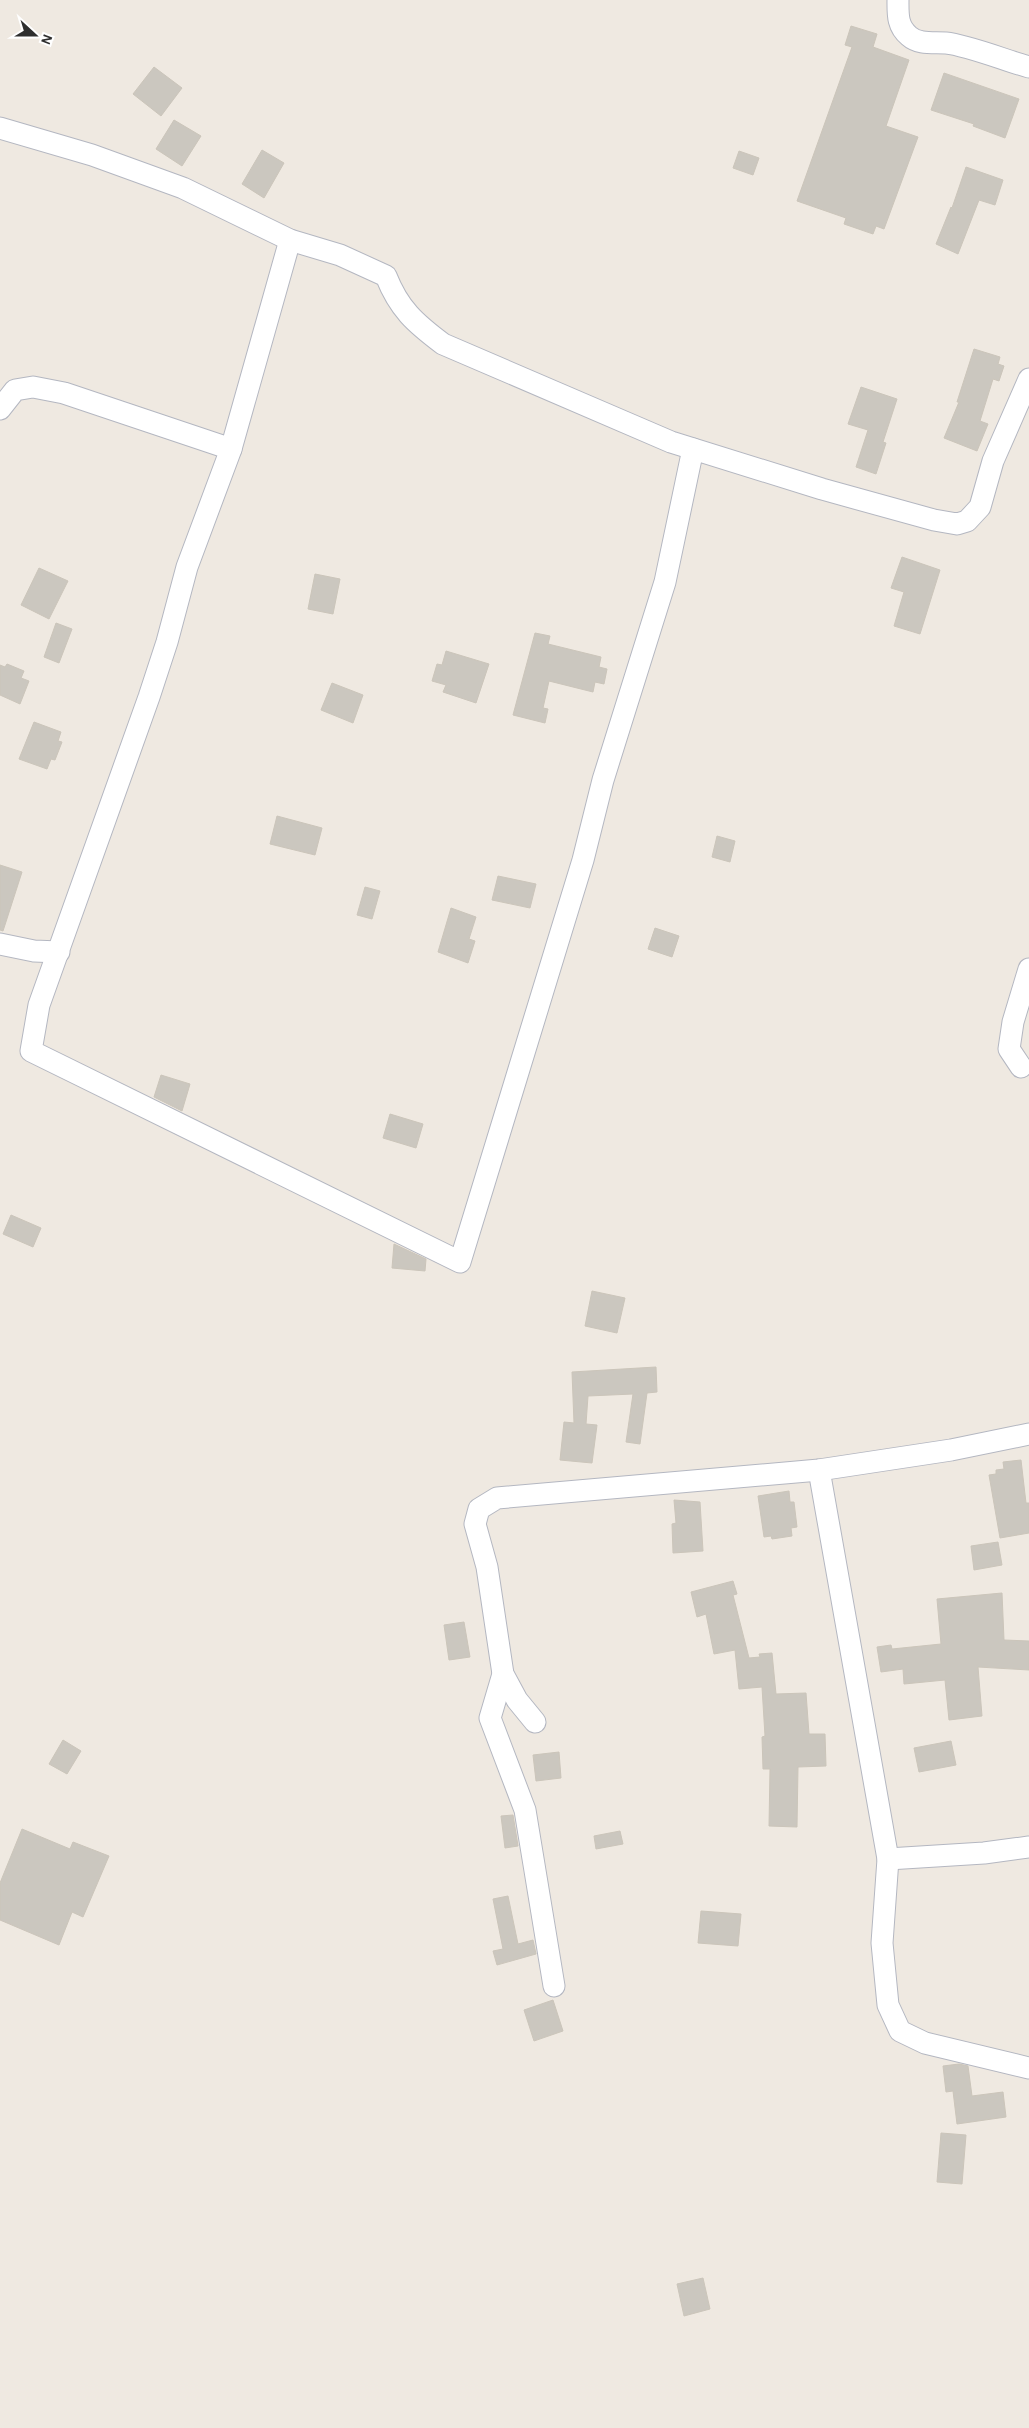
<svg xmlns="http://www.w3.org/2000/svg" width="1029" height="2428" font-family="'Alegreya Sans',sans-serif">
<style>
.building{fill:#cbc7bf;stroke:#cbc5ba}
.lines{fill:none;stroke-linecap:round;stroke-linejoin:round}
.minor-casing{stroke:#b4b7c1;stroke-width:23}
.minor{stroke:#fff;stroke-width:21}
</style>
<rect width="100%" height="100%" fill="#efe9e1"/>
<g class="building">
<path d="M851,26L877,34L873,47L909,60L886,126L918,137L884,229L876,226L873,234L844,224L846,218L797,201L852,47L845,45Z"/>
<path d="M154,67L182,88L161,116L133,94Z"/>
<path d="M944,73L1019,99L1005,138L973,126L974,124L931,110Z"/>
<path d="M174,120L201,136L182,166L156,149Z"/>
<path d="M262,150L284,163L264,198L242,184Z"/>
<path d="M739,151L759,158L753,175L733,168Z"/>
<path d="M966,167L1003,180L995,205L979,200L958,254L936,244L951,207L952,208Z"/>
<path d="M974,349L1000,357L998,364L1004,366L999,381L993,379L980,421L988,424L977,451L944,438L959,402H957Z"/>
<path d="M861,387L897,399L883,442L886,443L876,474L856,467L868,430L848,424Z"/>
<path d="M902,557L940,570L920,634L894,626L904,592L891,588Z"/>
<path d="M39,568L68,581L49,619L21,605Z"/>
<path d="M315,574L340,579L333,614L308,609Z"/>
<path d="M56,623L72,629L59,663L44,657Z"/>
<path d="M535,633L550,636L548,644L601,657L599,667L607,669L604,684L595,682L593,692L549,681L543,708L548,709L545,723L513,715Z"/>
<path d="M446,651L489,664L476,703L443,692L446,685L432,681L437,664L442,665Z"/>
<path d="M7,664L24,671L21,678L29,681L20,704L0,695V665L5,667Z"/>
<path d="M332,683L363,695L353,723L321,710Z"/>
<path d="M34,722L61,732L58,741L62,742L55,760L51,759L47,769L19,759Z"/>
<path d="M277,816L322,828L315,855L270,844Z"/>
<path d="M717,836L735,841L730,862L712,857Z"/>
<path d="M0,865L22,872L3,931L0,930Z"/>
<path d="M498,876L536,884L530,908L492,900Z"/>
<path d="M365,887L380,891L372,919L357,915Z"/>
<path d="M451,908L476,917L469,939L475,941L468,963L438,952Z"/>
<path d="M655,928L679,936L672,957L648,949Z"/>
<path d="M161,1075L190,1084L182,1111L154,1097Z"/>
<path d="M390,1114L423,1124L416,1148L383,1138Z"/>
<path d="M11,1215L41,1228L33,1247L3,1234Z"/>
<path d="M394,1244L426,1259L425,1271L392,1268Z"/>
<path d="M592,1291L625,1298L617,1333L585,1326Z"/>
<path d="M656,1367L657,1392L647,1393L640,1444L626,1442L633,1394L588,1396L586,1424L597,1425L592,1463L560,1460L564,1422L574,1423L572,1372Z"/>
<path d="M1021,1460L1026,1503H1029V1533L1000,1538L989,1475L996,1474V1470L1004,1469L1003,1462Z"/>
<path d="M789,1491L790,1502H794L797,1527L791,1528L792,1536L772,1539L771,1536L764,1537L758,1496Z"/>
<path d="M674,1500L700,1502L703,1551L673,1553L672,1524L676,1523Z"/>
<path d="M998,1542L1002,1565L974,1570L971,1546Z"/>
<path d="M733,1581L737,1594L733,1595L749,1658L760,1657L759,1654L772,1653L776,1694L806,1693L809,1734H825L826,1766L798,1767L797,1827L769,1826L770,1769H763L762,1737L765,1736L762,1687L739,1689L735,1650L714,1654L706,1614L697,1617L691,1592Z"/>
<path d="M1002,1593L1004,1640L1029,1641V1670L978,1667L982,1716L949,1720L945,1680L904,1684L903,1669L881,1672L877,1647L891,1645L892,1649L941,1644L937,1599Z"/>
<path d="M464,1622L470,1657L449,1660L444,1625Z"/>
<path d="M63,1740L81,1751L67,1774L49,1764Z"/>
<path d="M951,1741L956,1765L919,1772L914,1748Z"/>
<path d="M559,1752L561,1778L536,1781L533,1755Z"/>
<path d="M513,1815L518,1846L505,1848L501,1816Z"/>
<path d="M22,1829L70,1849L73,1842L109,1856L83,1917L72,1912L59,1945L0,1920V1883Z"/>
<path d="M620,1831L623,1844L596,1849L594,1836Z"/>
<path d="M508,1896L518,1944L533,1940L536,1954L497,1965L493,1951L503,1949L493,1899Z"/>
<path d="M701,1911L741,1914L738,1946L698,1943Z"/>
<path d="M553,2000L563,2031L534,2041L524,2010Z"/>
<path d="M959,2064L968,2066L972,2096L1003,2092L1006,2117L957,2124L953,2091L946,2092L943,2066Z"/>
<path d="M941,2133L966,2135L962,2184L937,2182Z"/>
<path d="M703,2278L710,2309L684,2316L677,2284Z"/>
</g>
<g class="lines">
<defs>
<g id="minor">
<path d="M898,0C898,14 897,26 909,36C919,45 934,42 946,43C967,45 1007,61 1029,67"/>
<path d="M0,128L92,155L183,188L290,240L340,255L386,276C399,309 415,323 443,344L671,442L822,489L934,520L957,524L967,521L980,507L993,461L1029,379"/>
<path d="M290,240L231,449L187,567L167,642L149,697L39,1005L31,1051L460,1262L583,860L603,780L665,582L693,449"/>
<path d="M0,409L15,390L33,387L64,393L231,449"/>
<path d="M0,944L34,951L59,952"/>
<path d="M1021,1067L1009,1049L1013,1022L1029,969"/>
<path d="M819,1470L888,1859L882,1943L888,2005L900,2031L925,2043L1029,2068"/>
<path d="M503,1674L490,1718L525,1810L554,1986"/>
<path d="M535,1722L517,1700L503,1674L487,1567L475,1524L479,1509L497,1498L819,1470L951,1450L1029,1434"/>
<path d="M888,1859L984,1853L1029,1847"/>
</g>
</defs>
<use href="#minor" class="minor-casing"/>
<use href="#minor" class="minor"/>
</g>
<g transform="translate(35 35) rotate(111)" stroke="#ffffff" stroke-width="4" paint-order="stroke">
<path d="M0-4L9 19L0 12L-9 19Z" fill="#2e2e2e"/>
<text y="-8" font-size="14" font-weight="bold" text-anchor="middle" fill="#2e2e2e">N</text>
</g>
</svg>
